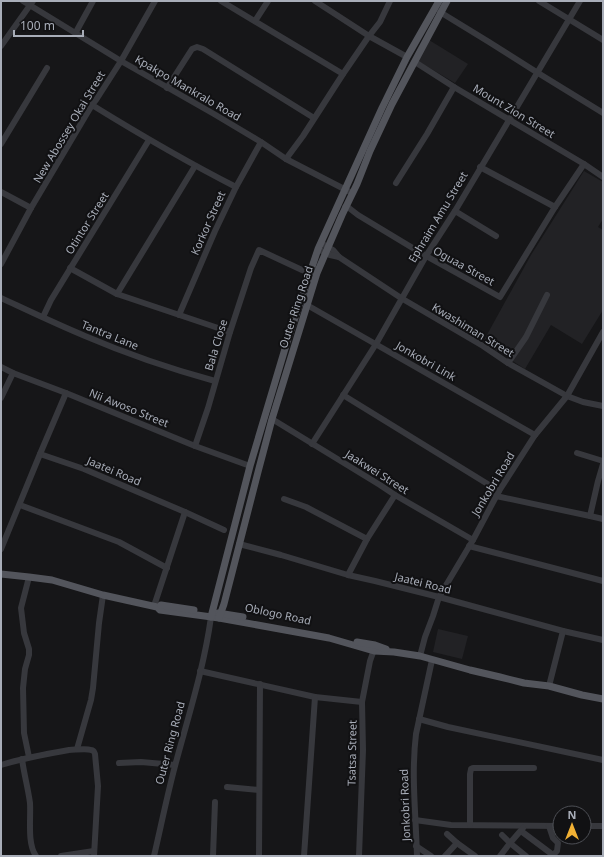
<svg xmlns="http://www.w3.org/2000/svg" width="604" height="857" font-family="'Noto Sans',sans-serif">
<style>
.built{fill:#222225}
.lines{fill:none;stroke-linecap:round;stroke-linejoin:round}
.minor{stroke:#37383d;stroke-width:6}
.major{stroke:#53555c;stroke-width:7}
.labels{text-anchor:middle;stroke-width:4;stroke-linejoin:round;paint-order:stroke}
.street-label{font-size:11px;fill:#a8adb8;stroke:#111113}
</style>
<rect width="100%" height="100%" fill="#161618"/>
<g class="built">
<path d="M429,40L468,64L455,83L418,61Z"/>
<path d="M584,171L603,182V219L598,227L603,230V310L582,344L551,325L525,369L483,342L531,255Z"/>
<path d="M438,629L468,636L462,659L433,652Z"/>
</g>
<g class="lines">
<g class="minor">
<path d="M23,1L121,61L214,114L261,142L286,159L352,193"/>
<path d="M221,1L343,74"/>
<path d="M315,1L369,36L407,57"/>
<path d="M539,1L603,40"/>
<path d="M440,12L489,42L538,73L603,113"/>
<path d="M255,21L268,1"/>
<path d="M76,32L93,1"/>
<path d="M1,46L33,1"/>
<path d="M415,62L454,87L584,164L603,177"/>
<path d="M167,88L192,49L197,47L203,49L314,118"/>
<path d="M92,105C139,134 187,162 236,187"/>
<path d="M1,144L47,68"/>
<path d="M286,159L303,136L343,74L369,36L380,22L390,1"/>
<path d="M480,167L555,207"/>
<path d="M396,183L427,134L454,87"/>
<path d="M1,192L31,208"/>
<path d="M345,207L349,208L358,215L426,256L500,297L555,207L584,164"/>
<path d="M455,211L496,236"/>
<path d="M321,243L333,250L339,257L401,298L483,346L508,363L567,396L583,402L603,406"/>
<path d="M318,249L330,255L339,257"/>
<path d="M1,264L31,208L92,105L96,100L121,61L155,1"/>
<path d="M70,268L117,294L230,332"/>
<path d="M117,294L195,166"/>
<path d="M1,298C29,311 56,324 85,336C127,354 171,369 215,381"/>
<path d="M307,305L535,435"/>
<path d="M179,315L215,231L236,187L261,142"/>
<path d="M43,317L51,300L149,140"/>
<path d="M508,363L526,337L547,295"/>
<path d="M1,367L13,373L66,393L195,446L250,466"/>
<path d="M343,395L499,491"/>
<path d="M1,398L13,373"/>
<path d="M272,419L380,485L395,495L473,540"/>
<path d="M312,444L376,344L426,256L455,211L580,1"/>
<path d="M195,446L208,408L230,332L251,268L259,250L302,270L310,273"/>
<path d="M577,453L603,461"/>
<path d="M40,454L84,469L185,512L224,530"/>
<path d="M496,496L590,516L603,519"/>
<path d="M284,499L306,507L367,539"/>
<path d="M20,505L119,542L167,568"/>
<path d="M590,516L598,481L603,464"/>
<path d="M239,544L281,555L348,575L375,581L439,597L563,631L603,640"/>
<path d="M469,546L603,581"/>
<path d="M1,549L40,454L66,393"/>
<path d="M348,575L367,539L395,495"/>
<path d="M29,577L21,608L24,633L29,649V655L25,669L23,688L24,733L29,757"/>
<path d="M154,606L185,512"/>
<path d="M420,656L425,637L433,616L439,597L473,540L499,491L535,435L567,396L603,332"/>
<path d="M200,671L315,697L362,702"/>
<path d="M549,686L563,631"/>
<path d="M419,719L448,727L603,760"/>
<path d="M77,749L91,700L93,688L99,623L103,595"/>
<path d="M22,759C24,774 28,788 30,803C31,818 27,844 36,856"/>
<path d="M119,763L141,762L175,765"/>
<path d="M1,765C24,758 46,754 69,750C75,750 86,748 91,750C94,750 94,752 95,754L98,786L94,856"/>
<path d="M227,787L259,790"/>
<path d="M415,820L451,825L560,826"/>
<path d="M470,825V774L471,769L473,768H534"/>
<path d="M549,826L553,838L558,843L557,851L552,856"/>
<path d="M584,826H603"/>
<path d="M521,831L553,855"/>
<path d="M447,834L457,843L475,856"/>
<path d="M502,835L510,843L526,856"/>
<path d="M416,846L431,856"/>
<path d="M61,856L94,851"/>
<path d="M154,856C161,826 167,796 175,766C188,717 204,668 211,617"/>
<path d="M213,856L215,802"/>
<path d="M259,856L260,684"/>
<path d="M304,856L315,697"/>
<path d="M359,856L363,750L362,702L370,661L375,647"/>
<path d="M417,856C416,815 411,775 416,734L432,660"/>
<path d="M445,856L457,843"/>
<path d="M500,856L510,843L523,828"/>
</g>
<g class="major">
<path d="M1,574L29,577L52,580L103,595L157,607L160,610L219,618L329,638L374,651L394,652L420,656L470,670L500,677L524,683L549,686L582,695L603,699"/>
<path d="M161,605L194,610"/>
<path d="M218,613L243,617"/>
<path d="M211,617L250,466L287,342L318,249L382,108L407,57L439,1"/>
<path d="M219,618L224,604L258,472L272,419L317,273L342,215L357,184L370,151L392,104L447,1"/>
<path d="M357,642L375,645L386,649"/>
</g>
</g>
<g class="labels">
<g class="street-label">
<text transform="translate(188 88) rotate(30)" y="4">Kpakpo Mankralo Road</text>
<text transform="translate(514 111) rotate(31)" y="4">Mount Zion Street</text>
<text transform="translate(69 127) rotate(-59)" y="4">New Abossey Okai Street</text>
<text transform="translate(438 217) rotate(-59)" y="4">Ephraim Amu Street</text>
<text transform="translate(87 223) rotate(-58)" y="4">Otintor Street</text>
<text transform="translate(208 223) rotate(-66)" y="4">Korkor Street</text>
<text transform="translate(464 266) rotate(29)" y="4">Oguaa Street</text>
<text transform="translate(296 307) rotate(-72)" y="4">Outer Ring Road</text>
<text transform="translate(473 330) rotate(31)" y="4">Kwashiman Street</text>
<text transform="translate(110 335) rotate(22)" y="4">Tantra Lane</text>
<text transform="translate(216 345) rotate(-73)" y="4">Bala Close</text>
<text transform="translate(426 361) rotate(30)" y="4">Jonkobri Link</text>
<text transform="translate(129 408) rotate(22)" y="4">Nii Awoso Street</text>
<text transform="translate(114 471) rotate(23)" y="4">Jaatei Road</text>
<text transform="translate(377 472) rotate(32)" y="4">Jaakwei Street</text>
<text transform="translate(493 484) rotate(-59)" y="4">Jonkobri Road</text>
<text transform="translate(423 583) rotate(14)" y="4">Jaatei Road</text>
<text transform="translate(278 614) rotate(12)" y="4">Oblogo Road</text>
<text transform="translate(170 743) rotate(-75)" y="4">Outer Ring Road</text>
<text transform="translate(352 753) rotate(-89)" y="4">Tsatsa Street</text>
<text transform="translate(405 805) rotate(-92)" y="4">Jonkobri Road</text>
</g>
</g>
<rect width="604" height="857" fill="none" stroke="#a8adb8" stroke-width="4"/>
<g transform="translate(572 825)"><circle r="19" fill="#111113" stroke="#4d4f55"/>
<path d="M0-3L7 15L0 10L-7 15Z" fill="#f2b134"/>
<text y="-6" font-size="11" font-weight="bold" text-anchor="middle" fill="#a8adb8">N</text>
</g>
<path d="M14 30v6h69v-6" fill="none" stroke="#a8adb8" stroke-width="2"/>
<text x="20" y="30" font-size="12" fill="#a8adb8" stroke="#111113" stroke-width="3" paint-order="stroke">100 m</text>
</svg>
